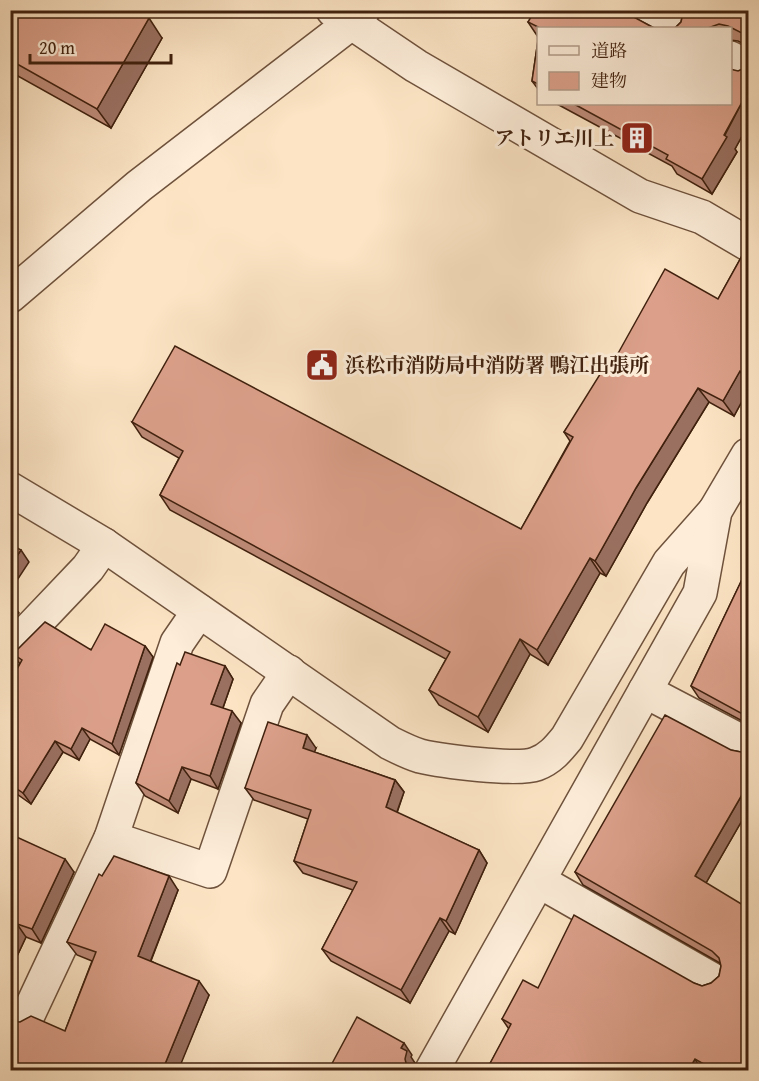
<svg xmlns="http://www.w3.org/2000/svg" width="759" height="1081" font-family="'Gentium Book Plus','Noto Serif JP',serif">
<style>
.lines{fill:none;stroke-linecap:round;stroke-linejoin:round}
.minor-casing{stroke:#6f523c;stroke-width:36}
.minor{stroke:#fdedd9;stroke-width:33}
.wall{fill:#bd8a77;stroke:#40210e;stroke-width:1.5}
.shaded-wall{fill:#9a7061;stroke:#40210e;stroke-width:1.5}
.building{fill:#dca08a;stroke:#40210e;stroke-width:1.5}
.labels{text-anchor:middle;stroke-width:6;stroke-linejoin:round;paint-order:stroke}
.poi-label{font-size:20px;font-weight:bold;fill:#40210e;stroke:#fdedd9;text-anchor:end}
</style>
<rect width="100%" height="100%" fill="#fce4c4"/>
<filter id="stains"><feTurbulence type="fractalNoise" baseFrequency=".00333" numOctaves="4"/><feColorMatrix values="0 0 0 0 .2 0 0 0 0 .09 0 0 0 0 .02 0 0 0 .5 -.17"/></filter>
<radialGradient id="worn" r=".72"><stop offset=".6" stop-color="#630" stop-opacity="0"/><stop offset="1" stop-color="#630" stop-opacity=".3"/></radialGradient>
<g class="lines">
<defs>
<g id="minor">
<path d="M333,10L416,66L640,196L702,217L748,244"/>
<path d="M641,10L675,28"/>
<path d="M730,58L748,67"/>
<path d="M10,296L139,186L351,23L363,10"/>
<path d="M10,489L104,545L390,743C400,748 410,753 420,756C441,761 517,771 536,764C550,759 558,749 567,738L669,563L715,511"/>
<path d="M10,650L88,568L104,545"/>
<path d="M645,691L748,745"/>
<path d="M111,838L210,871L267,704L289,672"/>
<path d="M539,881L711,979"/>
<path d="M27,1017L111,838L177,643L199,611"/>
<path d="M432,1070L700,593L715,511L748,455"/>
</g>
</defs>
<use href="#minor" class="minor-casing"/>
<use href="#minor" class="minor"/>
</g>
<g class="wall">
<path d="M10,10L162,38L111,128L18,76L10,90Z"/>
<path d="M682,10H748V46L738,41L730,40V28H675L681,22L683,13Z"/>
<path d="M623,12L654,28H538V37L528,22Z"/>
<path d="M538,40V89L532,81Z"/>
<path d="M748,67V125L735,149L737,152L712,194L677,174L672,166L557,104H730L738,71Z"/>
<path d="M748,245V390L734,416L709,402L647,503L606,576L600,573L548,665L530,654L488,732L439,705L429,690L446,659L170,510L160,495L179,458L142,437L132,422L521,529L570,441L564,432L611,366L718,299Z"/>
<path d="M748,567V724L699,698L691,686Z"/>
<path d="M10,601L19,613L10,622Z"/>
<path d="M145,646L153,657L119,755L90,739L79,760L63,752L31,804L10,789V682L20,664L13,654Z"/>
<path d="M180,665L225,666L233,679L223,708L241,723L218,789L191,779L178,813L145,796L136,783Z"/>
<path d="M316,748L314,752L395,780L404,792L397,813L479,850L487,863L455,934L449,931L410,1003L331,961L322,949L353,890L303,873L294,861L308,819L254,800L245,788Z"/>
<path d="M748,749V810L706,883L748,1071H486L509,1029L502,1019L538,988L694,983L702,986L711,983L719,976L721,966L720,963L583,885L575,872L731,750L741,752Z"/>
<path d="M10,834L74,872L41,943L26,937L10,971Z"/>
<path d="M102,876L178,890L151,961L209,995L178,1069L65,1031L92,961L77,955L67,942Z"/>
</g>
<g class="shaded-wall">
<path d="M149,18L162,38L111,128L97,109Z"/>
<path d="M10,65L18,76L10,90Z"/>
<path d="M748,91V125L735,149L737,152L712,194L702,179Z"/>
<path d="M740,371L748,383V390L734,416L723,401Z"/>
<path d="M698,388L709,402L647,503L606,576L595,561L636,488Z"/>
<path d="M21,550L29,562L10,591V566Z"/>
<path d="M590,558L600,573L548,665L537,650Z"/>
<path d="M520,639L530,654L488,732L478,717Z"/>
<path d="M145,646L153,657L119,755L112,744Z"/>
<path d="M225,666L233,679L220,716L211,704Z"/>
<path d="M232,711L241,723L218,789L210,776Z"/>
<path d="M82,728L90,739L79,760L71,749Z"/>
<path d="M307,735L316,748L311,761L303,748Z"/>
<path d="M55,741L63,752L31,804L23,793Z"/>
<path d="M182,767L191,779L178,813L169,801Z"/>
<path d="M395,780L404,792L394,820L386,807Z"/>
<path d="M747,786L748,788V810L703,888L695,876Z"/>
<path d="M479,850L487,863L455,934L446,921Z"/>
<path d="M65,859L74,872L41,943L32,929Z"/>
<path d="M169,876L178,890L147,970L138,956Z"/>
<path d="M440,918L449,931L410,1003L401,990Z"/>
<path d="M17,924L26,937L10,971V937Z"/>
<path d="M199,981L209,995L178,1071L165,1064Z"/>
<path d="M404,1043L412,1055L411,1057L415,1063L413,1071H410L407,1067L401,1048Z"/>
<path d="M695,1059L702,1071H688Z"/>
</g>
<g class="building">
<path d="M10,10H134L149,18L97,109L10,60Z"/>
<path d="M535,10H621L654,28H540L528,22Z"/>
<path d="M683,10H748V38L746,35L728,26L719,24L708,28H675L681,22L683,13Z"/>
<path d="M538,40V84L532,81Z"/>
<path d="M748,67V91L724,135L727,137L702,179L666,159L668,155L574,104H730V69L738,71Z"/>
<path d="M748,245V376L740,371L723,401L698,388L636,488L595,561L590,558L537,650L520,639L478,717L429,690L450,652L160,495L183,451L132,422L175,346L521,529L573,437L564,432L607,363L611,366L665,269L718,299Z"/>
<path d="M10,544L21,550L10,566Z"/>
<path d="M748,567V717L691,686Z"/>
<path d="M45,622L91,650L105,624L145,646L112,744L82,728L71,749L55,741L23,793L10,784V682L22,660L13,654Z"/>
<path d="M185,652L225,666L211,704L232,711L210,776L182,767L169,801L136,783L177,663L180,665Z"/>
<path d="M665,715L731,750L741,752L748,749V787L747,786L695,876L748,908V1071H716L695,1059L688,1071H486L511,1024L502,1019L523,980L538,988L574,915L694,983L702,986L711,983L719,976L721,966L719,958L712,951L575,872Z"/>
<path d="M268,722L307,735L303,748L395,780L386,807L479,850L446,921L440,918L401,990L322,949L357,882L294,861L311,810L245,788Z"/>
<path d="M10,834L65,859L32,929L17,924L10,937Z"/>
<path d="M114,856L169,876L138,956L199,981L165,1064L182,1071H10V1021L20,1022L31,1016L65,1031L96,952L67,942L99,874L102,876Z"/>
<path d="M357,1017L404,1043L401,1048L407,1051L405,1059L407,1067L411,1071H328Z"/>
</g>
<defs>
<symbol id="building-square" viewBox="-11 -11 22 22"><rect x="-9" y="-9" width="18" height="18" rx="4" fill="#8f2418" stroke="#fdedd9"/><path d="M-4-6H4V6H1V3H-1V6H-4ZM-2.5-4.3h1.7v1.8h-1.7ZM.8-4.3h1.7v1.8H.8ZM-2.5-1h1.7V.8h-1.7ZM.8-1h1.7V.8H.8Z" fill="#fff"/></symbol>
<symbol id="civic-square" viewBox="-11 -11 22 22"><rect x="-9" y="-9" width="18" height="18" rx="4" fill="#8f2418" stroke="#fdedd9"/><path d="M-.6-6.5H3V-4.5H.6V-3L4-1V1h2V6H-6V1h2V-1L-.6-3ZM-1.2 2.5V6h2.4V2.5Z" fill="#fff"/></symbol>
</defs>
<g fill-rule="evenodd">
<use href="#building-square" x="618" y="119" width="38" height="38"/>
<use href="#civic-square" x="303" y="346" width="38" height="38"/>
</g>
<g class="labels">
<g class="poi-label">
<text x="614" y="145">アトリエ川上</text>
<text x="345" y="372" text-anchor="start">浜松市消防局中消防署 鴨江出張所</text>
</g>
</g>
<rect width="759" height="1081" fill="none" stroke="#fce4c4" stroke-width="36"/>
<rect x="12" y="12" width="735" height="1057" fill="none" stroke="#40210e" stroke-width="3"/>
<rect x="18" y="18" width="723" height="1045" fill="none" stroke="#40210e" stroke-width="1.5"/>
<rect x="537" y="27" width="195" height="78" fill="#fdedd9" stroke="#b19b88" stroke-width="1.5"/>
<rect x="549" y="46" width="30" height="9" fill="#fdedd9" stroke="#b19b88" stroke-width="1.5"/>
<text x="591" y="57" font-size="18" fill="#40210e">道路</text>
<rect x="549" y="72" width="30" height="18" fill="#dca08a" stroke="#b19b88" stroke-width="1.5"/>
<text x="591" y="87" font-size="18" fill="#40210e">建物</text>
<path d="M30 54v9h141v-9" fill="none" stroke="#40210e" stroke-width="3"/>
<text x="39" y="54" font-size="18" fill="#40210e" stroke="#fdedd9" stroke-width="4.5" paint-order="stroke">20 m</text>
<rect width="100%" height="100%" filter="url(#stains)"/>
<rect width="100%" height="100%" fill="url(#worn)"/>
</svg>
